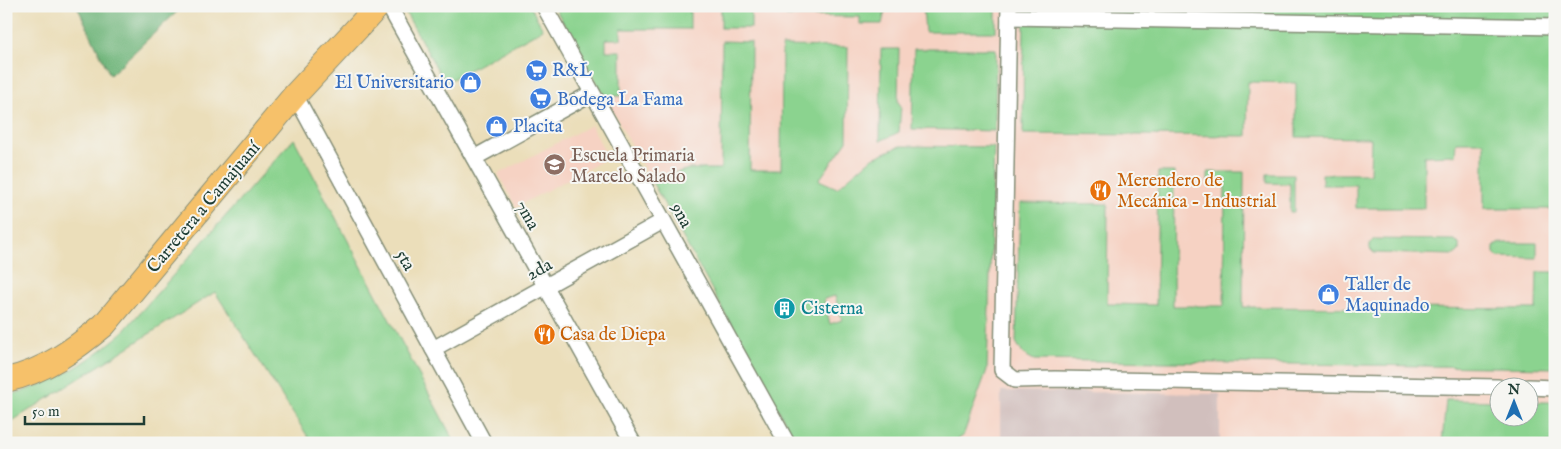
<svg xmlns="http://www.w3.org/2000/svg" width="1561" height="449" font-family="'IM FELL English',serif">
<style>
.built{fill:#f6d2c3;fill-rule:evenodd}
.industrial{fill:#d1bfbd}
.green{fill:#8bd38f;stroke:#558862;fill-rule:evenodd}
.forest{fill:#70b57a;stroke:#487957}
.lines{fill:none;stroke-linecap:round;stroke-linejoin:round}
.street-casing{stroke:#858e77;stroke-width:18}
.primary-casing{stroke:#858e77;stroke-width:26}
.street{stroke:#fff;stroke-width:15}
.primary{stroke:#f6c16b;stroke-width:24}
.labels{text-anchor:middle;stroke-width:4;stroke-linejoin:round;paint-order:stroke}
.shop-label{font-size:18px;fill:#366cbe;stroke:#f6f6f2;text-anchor:start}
.education-label{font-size:18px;fill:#785e54;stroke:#f6f6f2;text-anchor:start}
.food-label{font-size:18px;fill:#c56008;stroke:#f6f6f2;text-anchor:start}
.street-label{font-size:18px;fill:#1f3d34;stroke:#f6f6f2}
.culture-label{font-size:18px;fill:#0d838f;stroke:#f6f6f2;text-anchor:start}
</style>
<rect width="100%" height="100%" fill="#f6f6f2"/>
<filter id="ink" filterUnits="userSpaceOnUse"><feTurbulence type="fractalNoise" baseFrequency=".02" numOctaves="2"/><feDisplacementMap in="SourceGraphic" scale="10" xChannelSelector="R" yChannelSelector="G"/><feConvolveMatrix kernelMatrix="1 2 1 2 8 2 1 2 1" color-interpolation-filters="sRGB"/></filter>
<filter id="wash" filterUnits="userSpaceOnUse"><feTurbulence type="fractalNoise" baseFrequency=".0096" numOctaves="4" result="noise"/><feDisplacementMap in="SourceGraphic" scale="20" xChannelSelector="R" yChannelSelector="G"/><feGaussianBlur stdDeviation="1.12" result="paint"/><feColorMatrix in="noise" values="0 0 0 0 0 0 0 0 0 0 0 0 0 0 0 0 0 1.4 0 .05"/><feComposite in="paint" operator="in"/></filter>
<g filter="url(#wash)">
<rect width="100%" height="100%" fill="#ebdeba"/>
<g class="built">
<path d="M554,6H1555V443H797ZM1498,386H1528V416H1498Z"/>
<path d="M591,125L608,158L516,207L498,174Z"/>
</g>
<path class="industrial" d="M1001,391L1220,394V443H1001Z"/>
<g class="green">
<path d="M402,6H530L543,29L445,83Z"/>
<path d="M554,6H690V29H621V39H606V51H621V96H604Z"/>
<rect x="721" y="6" width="30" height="22"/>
<path d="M787,6H886L882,24H860V17L786,16Z"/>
<path d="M923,6H996V32H925Z"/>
<path d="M1024,6H1555V209H1484V142H1456L1455,155L1424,156V208H1356V185H1322V174H1370L1371,138L1296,137V83L1248,82L1247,136L1023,134Z"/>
<path d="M722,41L751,42L750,170H781L782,46L848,47L847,141L819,180L837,188L871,159L900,146L994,147L987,370L963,436L952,443H797L651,180L689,169H721ZM835,296L842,320L830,324L824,299Z"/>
<path d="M881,49H899L898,102L901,106L899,132L880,141Z"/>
<path d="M914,49H996L995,131L912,129Z"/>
<path d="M294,139L455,443H312L215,292L6,425V396C55,383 83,366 121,334Z"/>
<path d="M1158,172H1174L1173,306H1224L1225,183L1208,182V172H1244L1243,307L1536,309L1537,272H1555V368L1034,360L1023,354L1016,342L1020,203L1108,204L1107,304L1156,305Z"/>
<path d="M1267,174H1294V212H1290V184L1267,183Z"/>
<path d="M1374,239L1454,240L1459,243V251L1454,255L1374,253L1370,249V243Z"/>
<path d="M1499,243H1537V258L1498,257L1494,253V247Z"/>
<path d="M1446,400L1498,401V416H1528L1529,402H1555V443H1442Z"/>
</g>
<path class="forest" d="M77,6H183L110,75Z"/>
</g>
<g filter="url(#ink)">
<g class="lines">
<defs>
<g id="street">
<path d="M389,6L633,443"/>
<path d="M544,6L787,443"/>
<path d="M1009,6L1002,370L1015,380L1055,379L1498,387"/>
<path d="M1009,17L1555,27"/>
<path d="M295,95L484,443"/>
<path d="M474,158L592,93"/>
<path d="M433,349L663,221"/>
<path d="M1528,387L1555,388"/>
</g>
<path id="primary" d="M6,380C44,372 75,349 104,325L295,95L378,6"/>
</defs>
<use href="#street" class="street-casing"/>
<use href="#primary" class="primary-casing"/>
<use href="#street" class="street"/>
<use href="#primary" class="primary"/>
</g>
</g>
<defs>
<symbol id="supermarket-disc" viewBox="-11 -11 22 22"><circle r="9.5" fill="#3f7fe0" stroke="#f6f6f2"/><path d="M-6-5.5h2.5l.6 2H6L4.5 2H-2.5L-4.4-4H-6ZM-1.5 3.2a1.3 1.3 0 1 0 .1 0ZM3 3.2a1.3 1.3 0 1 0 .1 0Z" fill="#fff"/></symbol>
<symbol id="shop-disc" viewBox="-11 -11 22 22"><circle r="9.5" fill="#3f7fe0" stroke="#f6f6f2"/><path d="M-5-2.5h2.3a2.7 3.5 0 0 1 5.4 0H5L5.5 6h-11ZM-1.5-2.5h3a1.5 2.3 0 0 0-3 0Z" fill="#fff"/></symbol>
<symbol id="school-disc" viewBox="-11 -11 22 22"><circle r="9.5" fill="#8d6e63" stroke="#f6f6f2"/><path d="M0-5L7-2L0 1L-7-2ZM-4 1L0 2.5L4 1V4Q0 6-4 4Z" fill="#fff"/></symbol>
<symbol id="restaurant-disc" viewBox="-11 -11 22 22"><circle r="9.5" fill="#e8710a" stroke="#f6f6f2"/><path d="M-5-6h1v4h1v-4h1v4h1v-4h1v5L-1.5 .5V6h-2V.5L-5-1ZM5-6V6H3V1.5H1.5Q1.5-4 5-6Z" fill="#fff"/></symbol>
<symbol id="building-disc" viewBox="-11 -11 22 22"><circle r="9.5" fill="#0f9aa8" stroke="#f6f6f2"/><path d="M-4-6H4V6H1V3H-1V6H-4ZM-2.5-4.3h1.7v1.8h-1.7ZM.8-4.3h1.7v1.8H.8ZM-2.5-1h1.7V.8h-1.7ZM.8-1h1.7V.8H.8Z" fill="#fff"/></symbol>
</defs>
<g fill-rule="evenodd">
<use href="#supermarket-disc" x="524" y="58" width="25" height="25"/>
<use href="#shop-disc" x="458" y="70" width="25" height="25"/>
<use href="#supermarket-disc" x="528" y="86" width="25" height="25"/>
<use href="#shop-disc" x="484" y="114" width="25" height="25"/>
<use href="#school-disc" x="542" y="152" width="25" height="25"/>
<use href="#restaurant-disc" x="1088" y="178" width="25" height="25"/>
<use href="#shop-disc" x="1316" y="282" width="25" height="25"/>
<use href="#building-disc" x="772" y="296" width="25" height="25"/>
<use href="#restaurant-disc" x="532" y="322" width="25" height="25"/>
</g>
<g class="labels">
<g class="shop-label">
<text x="552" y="76">R&amp;L</text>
<text x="454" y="88" text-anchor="end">El Universitario</text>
<text x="557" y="105">Bodega La Fama</text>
<text x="513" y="132">Placita</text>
<text x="1345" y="290">Taller de<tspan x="1345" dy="21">Maquinado</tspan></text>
</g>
<g class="education-label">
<text x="571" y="161">Escuela Primaria<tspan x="571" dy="21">Marcelo Salado</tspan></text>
</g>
<g class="food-label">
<text x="1117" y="186">Merendero de<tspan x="1117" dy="21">Mecánica - Industrial</tspan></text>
<text x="560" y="340">Casa de Diepa</text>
</g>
<g class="street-label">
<text transform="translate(203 207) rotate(-50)" y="6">Carretera a Camajuaní</text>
<text transform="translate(528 215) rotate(61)" y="6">7ma</text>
<text transform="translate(682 215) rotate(61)" y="6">9na</text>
<text transform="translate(406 260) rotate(61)" y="6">5ta</text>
<text transform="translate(539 269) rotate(-29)" y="6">2da</text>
</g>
<g class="culture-label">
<text x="801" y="314">Cisterna</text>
</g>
</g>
<rect width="1561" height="449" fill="none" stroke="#f6f6f2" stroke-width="25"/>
<g transform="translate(1514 402)"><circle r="24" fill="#f6f6f2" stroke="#a0aca6"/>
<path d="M0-4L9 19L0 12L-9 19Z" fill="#1f6fb2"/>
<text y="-8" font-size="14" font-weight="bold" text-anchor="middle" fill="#1f3d34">N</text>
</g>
<path d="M25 416v8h119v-8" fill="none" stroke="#1f3d34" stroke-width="2.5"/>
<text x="32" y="416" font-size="15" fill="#1f3d34" stroke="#f6f6f2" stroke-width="4" paint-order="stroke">50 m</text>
</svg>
